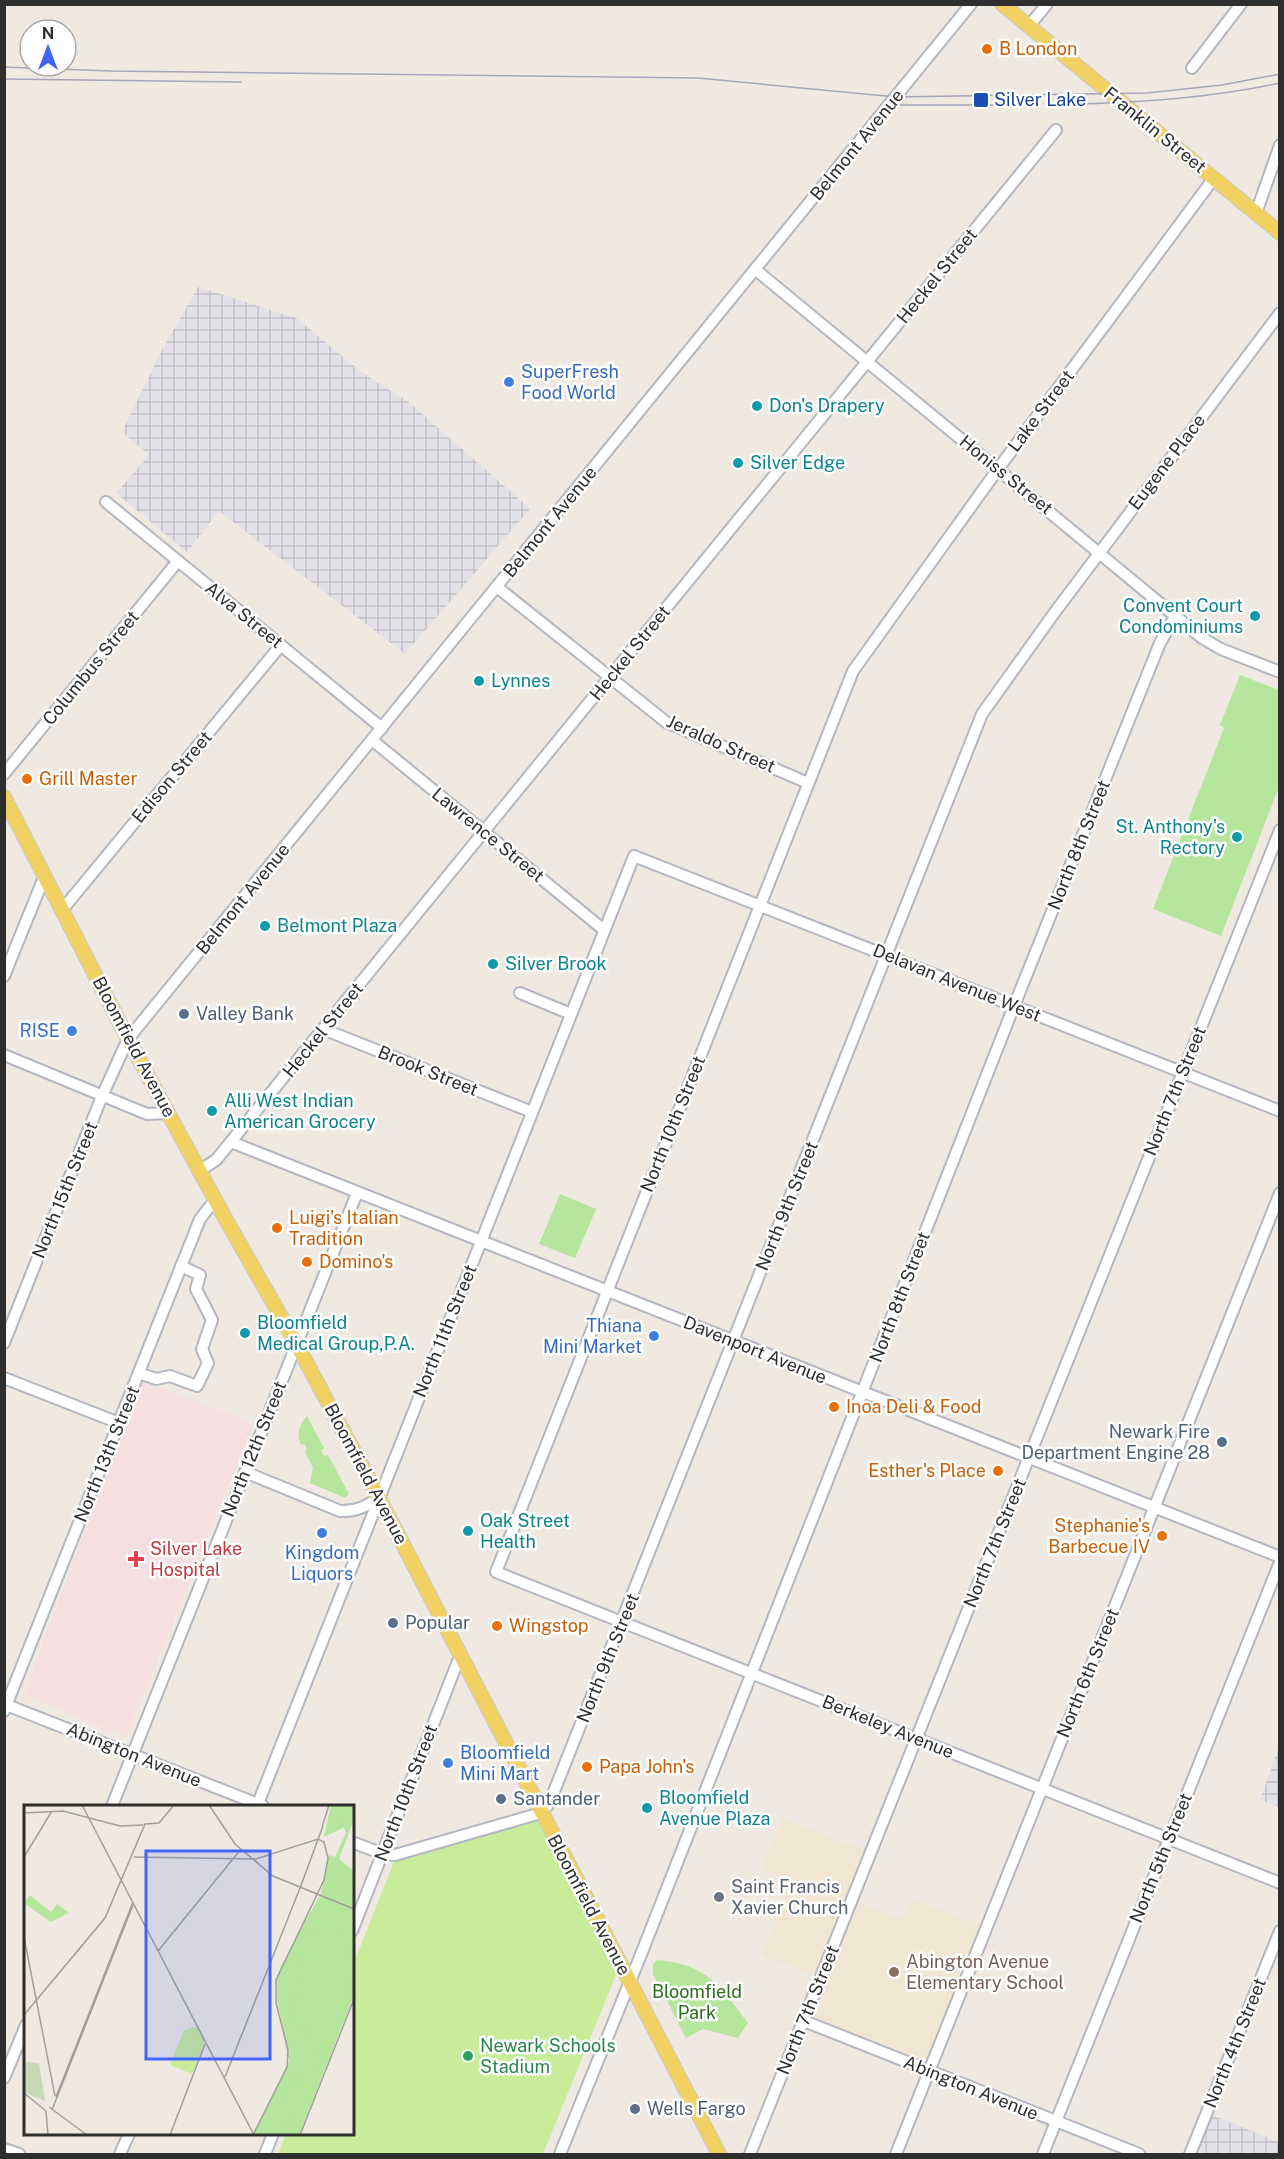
<svg xmlns="http://www.w3.org/2000/svg" width="1284" height="2159" font-family="'Public Sans',sans-serif">
<style>
.industrial{fill:url(#industrial-grid)}
.education{fill:#f0e6d1}
.medical{fill:#f5dfe0}
.grass{fill:#b6e59e}
.pitch{fill:#c9ec9a}
.lines{fill:none;stroke-linecap:round;stroke-linejoin:round}
.minor-casing{stroke:#b4b7c1;stroke-width:14}
.major-casing{stroke:#c9c9c9;stroke-width:16}
.minor{stroke:#fff;stroke-width:10}
.major{stroke:#f2d163;stroke-width:14}
.tram{stroke:#a3a6b8;stroke-width:1.5}
.food-dot{fill:#e8710a;stroke:#fff;stroke-width:2}
.transit-dot{fill:#1a4fb4;stroke:#fff;stroke-width:2}
.shop-dot{fill:#3f7fe0;stroke:#fff;stroke-width:2}
.culture-dot{fill:#0f9aa8;stroke:#fff;stroke-width:2}
.service-dot{fill:#5c6f8a;stroke:#fff;stroke-width:2}
.health-dot{fill:#e0444e;stroke:#fff;stroke-width:2}
.worship-dot{fill:#6b7280;stroke:#fff;stroke-width:2}
.education-dot{fill:#8d6e63;stroke:#fff;stroke-width:2}
.leisure-dot{fill:#2e9e5b;stroke:#fff;stroke-width:2}
.labels{text-anchor:middle;stroke-width:5;stroke-linejoin:round;paint-order:stroke}
.food-label{font-size:18px;fill:#c56008;stroke:#fff;text-anchor:start}
.transit-label{font-size:18px;fill:#164399;stroke:#fff;text-anchor:start}
.street-label{font-size:18px;fill:#2e2e2e;stroke:#fff}
.shop-label{font-size:18px;fill:#366cbe;stroke:#fff;text-anchor:start}
.culture-label{font-size:18px;fill:#0d838f;stroke:#fff;text-anchor:start}
.service-label{font-size:18px;fill:#4e5e75;stroke:#fff;text-anchor:start}
.health-label{font-size:18px;fill:#be3a42;stroke:#fff;text-anchor:start}
.worship-label{font-size:18px;fill:#5b616d;stroke:#fff;text-anchor:start}
.education-label{font-size:18px;fill:#785e54;stroke:#fff;text-anchor:start}
.park-label{font-size:18px;fill:#2c6e1b;stroke:#fff}
.leisure-label{font-size:18px;fill:#27864d;stroke:#fff;text-anchor:start}
.inset-road{fill:none;stroke:#a29e99;stroke-width:1.5}
.view{fill:#4264fb;fill-opacity:0.15;stroke:#4264fb;stroke-width:3}
.inset-edge{fill:none;stroke:#2e2e2e;stroke-width:3}
</style>
<defs>
<pattern id="industrial-grid" width="8" height="8" patternUnits="userSpaceOnUse" patternTransform="scale(1.5)"><rect width="8" height="8" fill="#e3e1e8"/><path d="M0 4h8M4 0v8" fill="none" stroke="#c3c1c7"/></pattern>
</defs>
<rect width="100%" height="100%" fill="#efe9e1"/>
<g class="industrial">
<path d="M198,287L296,318L364,374L410,403L530,509L405,654L219,511L187,552L116,493L149,455L122,432L162,350Z"/>
<path d="M1279,1747V1807L1260,1800Z"/>
<path d="M1209,2114L1279,2142V2154H1192Z"/>
</g>
<g class="education">
<path d="M782,1818L871,1853L819,1977L762,1955L793,1881L762,1868Z"/>
<path d="M911,1900L982,1925L928,2067L805,2019L854,1902L902,1919Z"/>
</g>
<path class="medical" d="M140,1380L254,1423L126,1737L24,1695Z"/>
<g class="grass">
<path d="M1240,675L1279,690V787L1221,936L1153,909L1224,728L1220,725Z"/>
<path d="M560,1194L596,1209L575,1258L539,1244Z"/>
<path d="M307,1416L324,1448L321,1451L324,1456L328,1455L349,1494L345,1498L310,1483L313,1468L305,1452L307,1450L304,1444L301,1445C296,1433 299,1425 307,1416Z"/>
<path d="M657,1960C707,1964 720,1986 748,2023L738,2038L703,2029L686,2038L653,1974V1964Z"/>
</g>
<path class="pitch" d="M539,1820L628,1979L616,1975L543,2154H278L286,2134H352L353,1965L395,1859Z"/>
<g class="lines">
<defs>
<g id="minor">
<path d="M1029,26L1047,4"/>
<path d="M1192,68L1241,4"/>
<path d="M1214,178L998,469L853,671L496,1572L1280,1883"/>
<path d="M1256,213L1280,145"/>
<path d="M756,270L1202,638L1221,649L1280,672"/>
<path d="M106,502L382,728"/>
<path d="M497,587L666,722L808,783"/>
<path d="M372,740L604,930"/>
<path d="M4,774L178,561"/>
<path d="M62,910L281,645"/>
<path d="M4,976L45,875"/>
<path d="M520,993L571,1014"/>
<path d="M323,1029L532,1112"/>
<path d="M4,1055L147,1114L169,1113"/>
<path d="M231,1142L1280,1557"/>
<path d="M199,1171L216,1160L1056,130"/>
<path d="M4,1343L102,1096L128,1039L971,4"/>
<path d="M139,1373L156,1379L170,1376L197,1386L208,1363L202,1349L212,1320L196,1289L200,1275L181,1266"/>
<path d="M4,1378L119,1423"/>
<path d="M245,1472L340,1511C356,1512 366,1506 379,1498"/>
<path d="M4,1704L263,1806"/>
<path d="M4,1711L200,1219L215,1200"/>
<path d="M112,1806L357,1193"/>
<path d="M257,1806L634,856L1280,1111"/>
<path d="M352,1842L383,1854L395,1855L541,1813L549,1804L982,714L1055,612L1280,313"/>
<path d="M352,1931L460,1656"/>
<path d="M804,2021L1139,2154"/>
<path d="M4,2078L26,2025"/>
<path d="M4,2149L19,2154"/>
<path d="M120,2154L129,2134"/>
<path d="M265,2154L273,2134"/>
<path d="M560,2154L642,1952L1014,1006L1160,643L1176,615"/>
<path d="M750,2154L1280,830"/>
<path d="M896,2154L1280,1193"/>
<path d="M1043,2154L1280,1562"/>
<path d="M1190,2154L1280,1931"/>
</g>
<g id="major">
<path d="M1002,4L1280,233"/>
<path d="M4,797L128,1039L225,1218L296,1343L379,1498L719,2154"/>
</g>
</defs>
<use href="#minor" class="minor-casing"/>
<use href="#major" class="major-casing"/>
<use href="#minor" class="minor"/>
<use href="#major" class="major"/>
<g class="tram">
<path d="M4,67L111,71L698,78L896,97L1147,93L1222,85L1280,74"/>
<path d="M4,79L241,82"/>
<path d="M1068,104C1140,103 1209,98 1280,83"/>
<path d="M894,105H1002"/>
</g>
</g>
<g class="food-dot">
<circle cx="987" cy="49" r="6"/>
<circle cx="27" cy="779" r="6"/>
<circle cx="277" cy="1228" r="6"/>
<circle cx="307" cy="1262" r="6"/>
<circle cx="834" cy="1407" r="6"/>
<circle cx="998" cy="1471" r="6"/>
<circle cx="1162" cy="1536" r="6"/>
<circle cx="497" cy="1626" r="6"/>
<circle cx="587" cy="1767" r="6"/>
</g>
<rect class="transit-dot" x="973" y="92" width="16" height="16" rx="3"/>
<g class="shop-dot">
<circle cx="509" cy="382" r="6"/>
<circle cx="72" cy="1031" r="6"/>
<circle cx="654" cy="1336" r="6"/>
<circle cx="322" cy="1533" r="6"/>
<circle cx="448" cy="1763" r="6"/>
</g>
<g class="culture-dot">
<circle cx="757" cy="406" r="6"/>
<circle cx="738" cy="463" r="6"/>
<circle cx="1255" cy="616" r="6"/>
<circle cx="479" cy="681" r="6"/>
<circle cx="1237" cy="837" r="6"/>
<circle cx="265" cy="926" r="6"/>
<circle cx="493" cy="964" r="6"/>
<circle cx="212" cy="1111" r="6"/>
<circle cx="245" cy="1333" r="6"/>
<circle cx="468" cy="1531" r="6"/>
<circle cx="647" cy="1808" r="6"/>
</g>
<g class="service-dot">
<circle cx="184" cy="1014" r="6"/>
<circle cx="1222" cy="1442" r="6"/>
<circle cx="393" cy="1623" r="6"/>
<circle cx="501" cy="1799" r="6"/>
<circle cx="635" cy="2109" r="6"/>
</g>
<path class="health-dot" d="M133 1550h6v6h6v6h-6v6h-6v-6h-6v-6h6z"/>
<circle class="worship-dot" cx="719" cy="1897" r="6"/>
<circle class="education-dot" cx="894" cy="1972" r="6"/>
<circle class="leisure-dot" cx="468" cy="2056" r="6"/>
<g class="labels">
<g class="food-label">
<text x="999" y="55">B London</text>
<text x="39" y="785">Grill Master</text>
<text x="289" y="1224">Luigi's Italian<tspan x="289" dy="21">Tradition</tspan></text>
<text x="319" y="1268">Domino's</text>
<text x="846" y="1413">Inoa Deli &amp; Food</text>
<text x="986" y="1477" text-anchor="end">Esther's Place</text>
<text x="1150" y="1532" text-anchor="end">Stephanie's<tspan x="1150" dy="21">Barbecue IV</tspan></text>
<text x="509" y="1632">Wingstop</text>
<text x="599" y="1773">Papa John's</text>
</g>
<g class="transit-label">
<text x="994" y="106">Silver Lake</text>
</g>
<g class="street-label">
<text transform="translate(1155 130) rotate(39)" y="6">Franklin Street</text>
<text transform="translate(857 145) rotate(-51)" y="6">Belmont Avenue</text>
<text transform="translate(937 276) rotate(-51)" y="6">Heckel Street</text>
<text transform="translate(1041 411) rotate(-53)" y="6">Lake Street</text>
<text transform="translate(1167 462) rotate(-53)" y="6">Eugene Place</text>
<text transform="translate(1006 475) rotate(39)" y="6">Honiss Street</text>
<text transform="translate(550 522) rotate(-51)" y="6">Belmont Avenue</text>
<text transform="translate(244 615) rotate(39)" y="6">Alva Street</text>
<text transform="translate(630 653) rotate(-51)" y="6">Heckel Street</text>
<text transform="translate(91 668) rotate(-51)" y="6">Columbus Street</text>
<text transform="translate(721 744) rotate(24)" y="6">Jeraldo Street</text>
<text transform="translate(172 777) rotate(-50)" y="6">Edison Street</text>
<text transform="translate(488 835) rotate(39)" y="6">Lawrence Street</text>
<text transform="translate(1079 845) rotate(-68)" y="6">North 8th Street</text>
<text transform="translate(243 899) rotate(-51)" y="6">Belmont Avenue</text>
<text transform="translate(957 983) rotate(22)" y="6">Delavan Avenue West</text>
<text transform="translate(323 1030) rotate(-51)" y="6">Heckel Street</text>
<text transform="translate(134 1047) rotate(62)" y="6">Bloomfield Avenue</text>
<text transform="translate(428 1071) rotate(22)" y="6">Brook Street</text>
<text transform="translate(1175 1091) rotate(-68)" y="6">North 7th Street</text>
<text transform="translate(673 1124) rotate(-68)" y="6">North 10th Street</text>
<text transform="translate(65 1190) rotate(-68)" y="6">North 15th Street</text>
<text transform="translate(787 1206) rotate(-68)" y="6">North 9th Street</text>
<text transform="translate(900 1297) rotate(-69)" y="6">North 8th Street</text>
<text transform="translate(445 1331) rotate(-68)" y="6">North 11th Street</text>
<text transform="translate(755 1350) rotate(22)" y="6">Davenport Avenue</text>
<text transform="translate(254 1449) rotate(-68)" y="6">North 12th Street</text>
<text transform="translate(107 1454) rotate(-68)" y="6">North 13th Street</text>
<text transform="translate(366 1474) rotate(62)" y="6">Bloomfield Avenue</text>
<text transform="translate(995 1543) rotate(-68)" y="6">North 7th Street</text>
<text transform="translate(608 1658) rotate(-68)" y="6">North 9th Street</text>
<text transform="translate(1088 1673) rotate(-68)" y="6">North 6th Street</text>
<text transform="translate(888 1727) rotate(22)" y="6">Berkeley Avenue</text>
<text transform="translate(134 1755) rotate(22)" y="6">Abington Avenue</text>
<text transform="translate(406 1793) rotate(-69)" y="6">North 10th Street</text>
<text transform="translate(1161 1858) rotate(-68)" y="6">North 5th Street</text>
<text transform="translate(589 1905) rotate(62)" y="6">Bloomfield Avenue</text>
<text transform="translate(808 2010) rotate(-68)" y="6">North 7th Street</text>
<text transform="translate(1235 2043) rotate(-68)" y="6">North 4th Street</text>
<text transform="translate(971 2088) rotate(22)" y="6">Abington Avenue</text>
</g>
<g class="shop-label">
<text x="521" y="378">SuperFresh<tspan x="521" dy="21">Food World</tspan></text>
<text x="60" y="1037" text-anchor="end">RISE</text>
<text x="642" y="1332" text-anchor="end">Thiana<tspan x="642" dy="21">Mini Market</tspan></text>
<text x="322" y="1559" text-anchor="middle">Kingdom<tspan x="322" dy="21">Liquors</tspan></text>
<text x="460" y="1759">Bloomfield<tspan x="460" dy="21">Mini Mart</tspan></text>
</g>
<g class="culture-label">
<text x="769" y="412">Don's Drapery</text>
<text x="750" y="469">Silver Edge</text>
<text x="1243" y="612" text-anchor="end">Convent Court<tspan x="1243" dy="21">Condominiums</tspan></text>
<text x="491" y="687">Lynnes</text>
<text x="1225" y="833" text-anchor="end">St. Anthony's<tspan x="1225" dy="21">Rectory</tspan></text>
<text x="277" y="932">Belmont Plaza</text>
<text x="505" y="970">Silver Brook</text>
<text x="224" y="1107">Alli West Indian<tspan x="224" dy="21">American Grocery</tspan></text>
<text x="257" y="1329">Bloomfield<tspan x="257" dy="21">Medical Group,P.A.</tspan></text>
<text x="480" y="1527">Oak Street<tspan x="480" dy="21">Health</tspan></text>
<text x="659" y="1804">Bloomfield<tspan x="659" dy="21">Avenue Plaza</tspan></text>
</g>
<g class="service-label">
<text x="196" y="1020">Valley Bank</text>
<text x="1210" y="1438" text-anchor="end">Newark Fire<tspan x="1210" dy="21">Department Engine 28</tspan></text>
<text x="405" y="1629">Popular</text>
<text x="513" y="1805">Santander</text>
<text x="647" y="2115">Wells Fargo</text>
</g>
<g class="health-label">
<text x="150" y="1555">Silver Lake<tspan x="150" dy="21">Hospital</tspan></text>
</g>
<g class="worship-label">
<text x="731" y="1893">Saint Francis<tspan x="731" dy="21">Xavier Church</tspan></text>
</g>
<g class="education-label">
<text x="906" y="1968">Abington Avenue<tspan x="906" dy="21">Elementary School</tspan></text>
</g>
<g class="park-label">
<text x="697" y="1998">Bloomfield<tspan x="697" dy="21">Park</tspan></text>
</g>
<g class="leisure-label">
<text x="480" y="2052">Newark Schools<tspan x="480" dy="21">Stadium</tspan></text>
</g>
</g>
<g transform="translate(24 1805)">
<rect width="330" height="330" fill="#efe9e1"/>
<path d="M307,0H330V14L315,54L330,66V190L275,330H230L265,256L253,195L256,163L297,88L305,50L311,52L322,28L320,22L300,32ZM6,90L27,107L33,99L45,108L27,117L0,98Z" fill="#b6e59e"/>
<path d="M307,0H310L305,18L316,16L320,22L300,32ZM310,53L319,58L318,63L311,65L318,93L327,91L321,64L330,66V101L311,90ZM310,98L330,112V190L319,219L315,209L325,196L329,166L322,142L317,139L319,116L312,109ZM282,114L285,116L277,128L285,122L294,130V158H289L284,143L279,145L281,150L274,162L276,188L271,192L269,211L276,223L292,231L298,241L291,265L300,266L275,330H271L277,321L270,311L268,330L266,315L259,327L254,328V323L248,330H242L244,325L234,321L261,271L266,252L253,195V173ZM271,266L269,274L274,269L280,277L260,313L256,306ZM310,226L315,227L301,264L297,262L301,244L310,234Z" fill="#b6e59e" fill-rule="evenodd"/>
<path d="M0,257L15,258L21,296L0,287Z" fill="#c8d9b8"/>
<path d="M174,221L181,237L168,269L146,260L160,225Z" fill="#c9ec9a"/>
<path class="inset-road" d="M58,0L230,330M185,0L211,39L249,71L330,104M0,8L39,6L96,21L119,20M298,22L305,0M0,52L28,6M110,52L232,54L294,34L300,37L304,53L300,75L252,175V198L264,245L263,262L229,330M276,83L299,21M0,132L31,291M134,146L217,44M0,210L81,113L121,19L135,18L150,0M201,272L276,83M0,288L22,306M32,292L109,97M25,302L63,330M28,305L109,100M22,306L24,330M146,330L181,239M276,330L330,194"/>
<path class="view" d="M122,46H246V254H122Z"/>
<rect width="330" height="330" class="inset-edge"/>
</g>
<rect width="1284" height="2159" fill="none" stroke="#2e2e2e" stroke-width="12"/>
<g transform="translate(48 48)"><circle r="28" fill="#ffffff" stroke="#ababab" stroke-width="1.5"/>
<path d="M0-4.5L10 22L0 15L-10 22Z" fill="#4264fb"/>
<text y="-9" font-size="16" font-weight="bold" text-anchor="middle" fill="#2e2e2e">N</text>
</g>
</svg>
